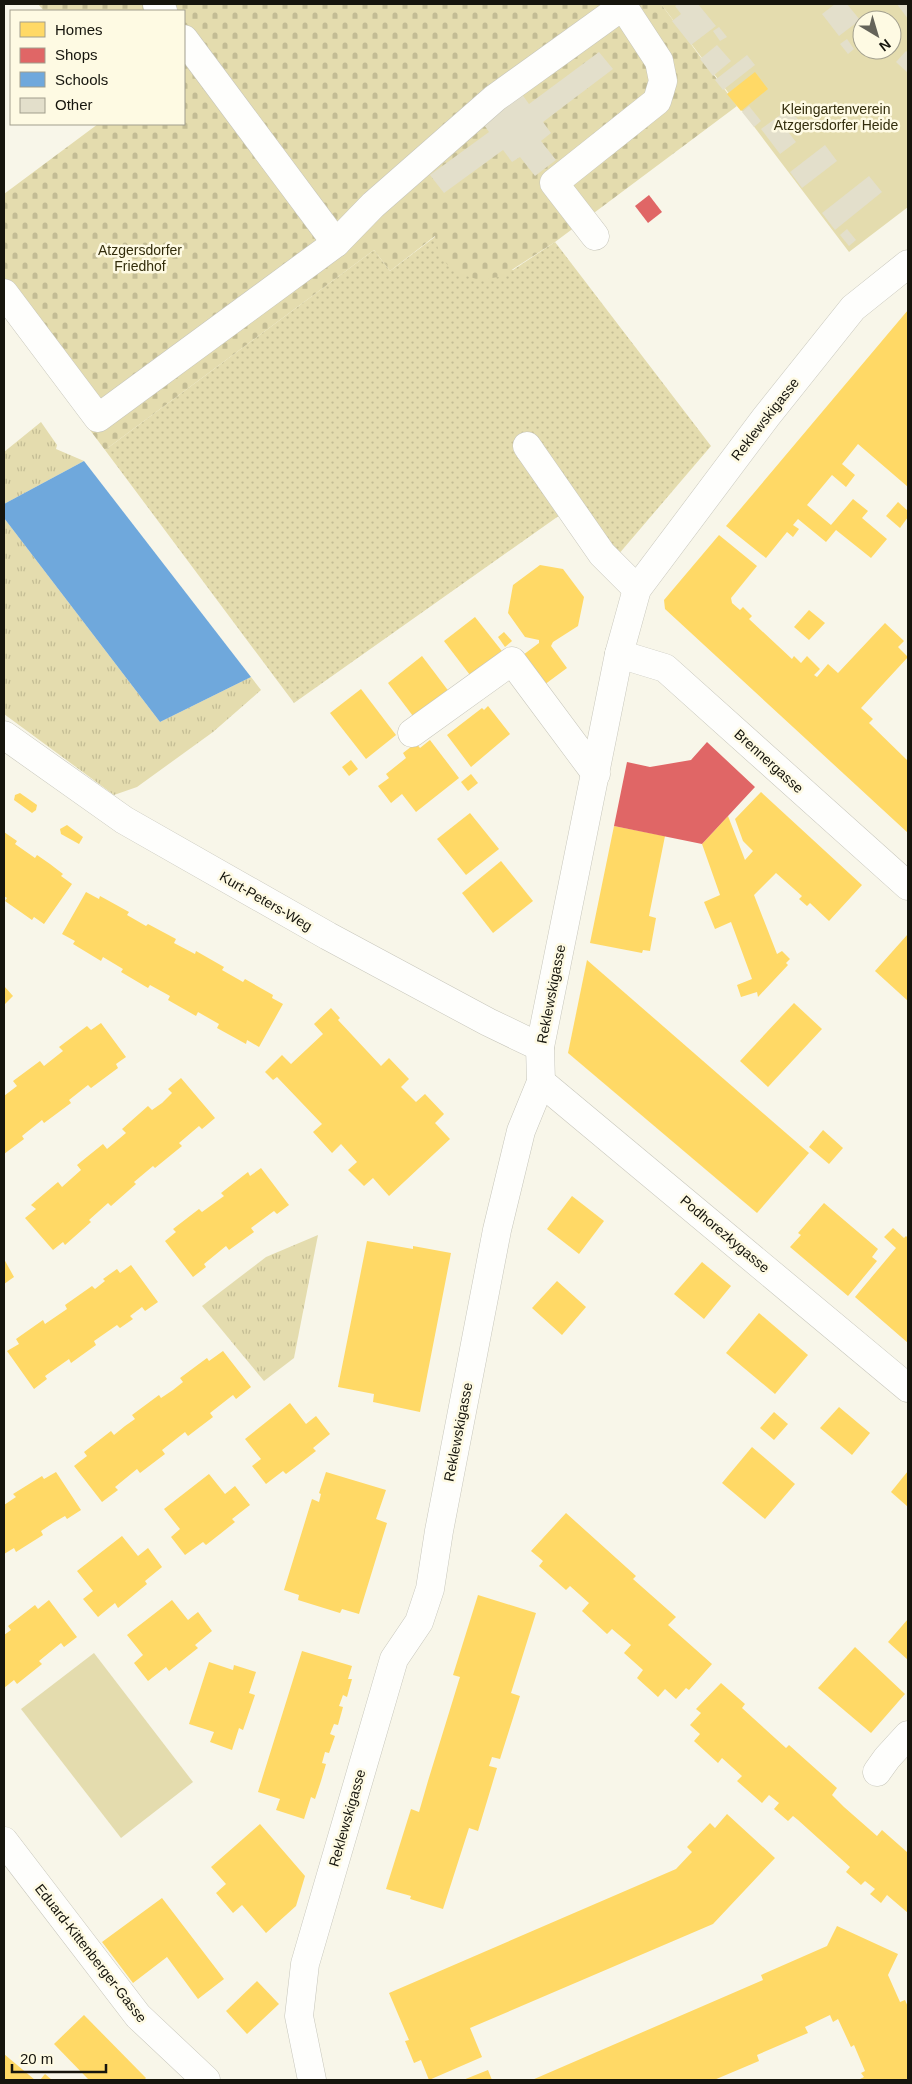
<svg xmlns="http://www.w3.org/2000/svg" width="912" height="2084" font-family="Arial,sans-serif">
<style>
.grass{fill:url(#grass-dots)}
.cemetery{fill:url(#cemetery-stones)}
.park{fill:url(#park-tufts)}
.garden{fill:#e4dcae;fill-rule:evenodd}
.homes{fill:#ffd966}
.shops{fill:#e06666}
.schools{fill:#6fa8dc}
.building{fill:#e3dfcb}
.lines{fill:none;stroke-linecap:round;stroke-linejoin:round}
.minor-casing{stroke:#c7c6bb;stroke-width:29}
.minor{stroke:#fefefc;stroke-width:28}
.labels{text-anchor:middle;stroke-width:5;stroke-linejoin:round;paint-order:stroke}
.park-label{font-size:14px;fill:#332d0c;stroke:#fefae3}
.street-label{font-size:14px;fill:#16150d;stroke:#fefae3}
</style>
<defs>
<pattern id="grass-dots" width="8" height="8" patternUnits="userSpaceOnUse" patternTransform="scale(1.25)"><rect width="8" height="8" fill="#e4dcae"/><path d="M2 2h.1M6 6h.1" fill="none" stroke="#c3bc94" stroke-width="1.8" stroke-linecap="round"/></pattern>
<pattern id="cemetery-stones" width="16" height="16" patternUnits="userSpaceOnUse" patternTransform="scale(1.25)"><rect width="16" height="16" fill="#e4dcae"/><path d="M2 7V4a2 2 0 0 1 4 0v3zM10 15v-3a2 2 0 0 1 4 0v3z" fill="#c3bc94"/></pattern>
<pattern id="park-tufts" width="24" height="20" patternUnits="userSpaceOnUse" patternTransform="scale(1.25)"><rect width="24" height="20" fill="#e4dcae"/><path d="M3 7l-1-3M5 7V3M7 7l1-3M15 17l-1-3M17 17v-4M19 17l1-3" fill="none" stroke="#c3bc94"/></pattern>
</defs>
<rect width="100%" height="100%" fill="#f8f6e9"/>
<path class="grass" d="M436,236L513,270L555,242L711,446L606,569L560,515L294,703L105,450L374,250L390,271Z"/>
<path class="cemetery" d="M38,4H661L737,106L555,242L502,276L488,279H476L461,274L449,267L439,253L435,236L390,271L374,250L105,450L4,316V194L98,124H184V11H44Z"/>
<g class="park">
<path d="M41,422L57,445L56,449L84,461L4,504V452Z"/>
<path d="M4,518L160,722L251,677L261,690L213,732L137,787L114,795L4,714Z"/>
<path d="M318,1235L294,1358L264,1381L202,1306L266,1257Z"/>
</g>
<g class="garden">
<path d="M661,4H908V207L849,252ZM862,20H892V50H862Z"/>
<path d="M94,1653L193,1782L121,1838L21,1709Z"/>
</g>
<g class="homes">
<path d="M755,72L768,89L741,111L727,94Z"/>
<path d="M908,310V487L858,444L842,464L855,475L846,487L832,475L807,505L831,525L853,499L868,511L862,518L887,539L871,558L836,530L826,542L798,519L793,525L799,529L793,537L787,532L766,558L726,526Z"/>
<path d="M898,502L908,511V517L900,528L886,516Z"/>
<path d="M719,535L757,566L731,598L732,603L740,610L743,607L752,616L749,619L792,659L794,656L801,663L807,656L820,669L814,675L817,677L828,664L838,673L885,623L904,641L898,647L908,657L861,708L873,719L869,723L908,761V833L665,609L664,600Z"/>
<path d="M540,565L563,569L584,597L578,626L553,642L551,646L567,668L544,685L523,655L539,643V640L525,637L508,613L513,585Z"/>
<path d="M809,610L825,623L809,640L794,627Z"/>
<path d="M475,617L505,655L473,679L444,641Z"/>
<path d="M504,632L512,641L505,647L498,637Z"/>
<path d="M422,656L450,693L416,720L388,683Z"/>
<path d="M361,689L396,735L366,759L330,713Z"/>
<path d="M488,706L510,734L471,767L447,735L482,708L484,710Z"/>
<path d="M430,740L459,778L416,812L402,794L391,803L378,786L389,778L386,774L406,758L403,753L416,743L420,748Z"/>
<path d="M351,760L358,769L349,776L342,767Z"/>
<path d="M471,774L478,783L468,791L461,782Z"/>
<path d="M761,792L862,885L829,921L810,903L807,906L799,899L802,896L776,873L754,895L777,954L782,951L790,959L786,963L788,965L758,997L757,992L741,997L737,985L752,979L731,922L715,929L704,902L720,895L702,844L728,816L745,860L753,851L743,841L735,819Z"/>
<path d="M20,793L37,805L36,810L32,813L14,800L15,795Z"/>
<path d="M470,813L499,849L466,875L437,839Z"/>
<path d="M67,825L83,837L79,844L61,834L60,829Z"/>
<path d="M614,826L665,836L649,916L656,918L650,951L643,950L642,953L590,943Z"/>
<path d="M4,832L17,841L15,844L35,858L37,855L50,864L63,874L61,876L72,884L44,924L34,917L32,920L5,901L7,898L4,896Z"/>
<path d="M501,861L533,901L493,933L462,893Z"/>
<path d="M86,892L99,899L100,896L129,912L127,915L146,926L148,924L176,939L174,943L195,954L196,951L224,967L222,970L243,982L245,979L273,995L272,998L283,1004L259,1047L247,1040L246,1044L217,1028L219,1024L198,1012L196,1016L168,1000L170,996L150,985L148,988L121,972L123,969L103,957L101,961L73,944L75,941L62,934Z"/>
<path d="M908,934V1001L875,971Z"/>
<path d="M587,960L809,1153L757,1213L568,1053Z"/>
<path d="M4,986L13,996L4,1005Z"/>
<path d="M794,1003L822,1029L768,1087L740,1061Z"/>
<path d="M331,1008L340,1018L338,1020L381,1066L389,1058L409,1079L401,1087L416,1102L425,1094L444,1114L435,1123L450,1139L389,1196L373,1178L364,1186L348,1170L357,1162L341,1144L332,1153L313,1132L322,1124L277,1077L273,1080L265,1072L282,1055L291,1064L323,1034L314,1024Z"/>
<path d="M101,1023L126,1057L116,1064L118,1068L91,1088L88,1085L69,1100L71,1103L44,1123L42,1120L22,1136L24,1139L4,1154V1096L17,1086L13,1081L40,1061L44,1066L63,1051L59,1047L87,1026L91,1030Z"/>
<path d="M181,1078L215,1118L202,1129L199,1126L179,1143L182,1146L155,1168L153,1166L134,1182L136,1184L111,1206L108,1203L89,1220L91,1222L65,1245L63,1242L53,1250L25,1218L36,1209L31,1205L58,1182L62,1187L81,1170L77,1165L103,1144L107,1149L126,1133L122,1129L148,1106L152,1110L162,1103L172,1093L168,1089Z"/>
<path d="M823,1130L843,1148L829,1164L809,1147Z"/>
<path d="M261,1168L289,1205L277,1214L274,1211L251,1228L254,1232L229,1250L226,1246L204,1264L206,1267L193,1277L165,1241L176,1232L173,1229L199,1209L202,1212L224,1196L221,1193L248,1172L250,1176Z"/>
<path d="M572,1196L604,1221L579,1254L547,1229Z"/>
<path d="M824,1203L878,1249L872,1257L877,1261L848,1296L790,1247L801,1235L798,1233Z"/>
<path d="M893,1228L904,1238L906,1236L908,1238V1343L855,1297L896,1248L884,1237Z"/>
<path d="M367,1241L413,1249V1246L451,1253L420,1412L373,1402L374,1394L338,1387Z"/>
<path d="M4,1259L14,1277L4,1284Z"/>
<path d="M702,1262L731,1286L704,1319L674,1294Z"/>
<path d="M131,1265L158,1302L145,1311L142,1307L130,1316L133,1319L120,1328L117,1325L94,1341L96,1345L71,1363L69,1359L45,1376L47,1379L34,1389L7,1351L19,1344L16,1339L43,1320L45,1324L67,1309L65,1305L92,1286L95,1289L105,1281L103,1279L117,1269L120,1273Z"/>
<path d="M557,1281L586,1307L562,1335L532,1308Z"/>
<path d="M759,1313L808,1355L775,1394L726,1353Z"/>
<path d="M223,1351L251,1387L236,1399L233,1395L210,1413L213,1417L188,1436L185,1432L162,1450L165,1454L140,1473L137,1469L115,1487L118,1490L102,1502L74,1466L87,1456L84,1452L111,1431L114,1435L125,1426L135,1419L132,1415L159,1395L161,1398L173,1390L183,1382L180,1378L207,1358L209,1361Z"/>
<path d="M290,1403L306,1424L316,1416L330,1434L313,1448L316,1451L298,1465L286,1474L283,1471L266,1484L252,1466L261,1459L245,1439Z"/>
<path d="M839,1407L870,1433L852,1455L820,1428Z"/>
<path d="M774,1412L788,1424L774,1440L760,1428Z"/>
<path d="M752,1447L795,1484L765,1519L722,1483Z"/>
<path d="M908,1471V1507L891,1492Z"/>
<path d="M56,1472L81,1510L67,1519L65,1516L53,1523L41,1531L43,1535L16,1552L14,1548L4,1554V1505L16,1497L13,1494L42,1476L44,1479Z"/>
<path d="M326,1472L386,1490L376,1519L387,1523L359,1614L342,1609L340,1613L298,1600L299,1595L284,1590L312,1499L319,1502L321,1494L319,1493Z"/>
<path d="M209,1474L225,1494L235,1486L250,1505L232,1519L235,1522L220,1534L206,1545L203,1542L185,1555L171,1537L180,1529L164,1509Z"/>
<path d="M566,1513L636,1576L633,1579L676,1617L668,1625L712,1664L689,1690L686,1688L676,1699L665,1689L658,1697L637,1678L643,1670L624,1653L631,1645L612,1629L607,1634L582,1611L589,1603L570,1586L566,1590L539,1566L543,1561L531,1551Z"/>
<path d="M122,1536L138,1556L148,1548L162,1567L145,1581L147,1584L118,1608L115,1603L98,1617L83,1599L93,1591L77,1571Z"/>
<path d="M478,1595L536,1613L511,1693L520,1696L500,1759L492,1757L489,1766L497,1768L478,1831L469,1828L443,1909L410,1899L411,1896L386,1889L411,1809L419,1812L428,1781L460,1677L453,1675Z"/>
<path d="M49,1600L77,1637L64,1647L61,1643L39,1661L42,1664L17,1684L14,1680L4,1688V1635L11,1630L8,1626L35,1605L38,1609Z"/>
<path d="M172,1600L188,1620L198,1612L212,1631L195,1645L198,1648L169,1671L166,1667L148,1681L134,1663L143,1655L127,1635Z"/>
<path d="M908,1619V1660L888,1642Z"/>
<path d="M855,1647L905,1694L871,1733L818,1688Z"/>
<path d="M302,1651L352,1666L348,1679H352L347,1697L343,1695L339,1706L343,1707L338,1725L334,1724L330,1734L335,1736L329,1753L325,1752L322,1763L326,1764L321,1781L315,1799L311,1797L304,1819L276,1810L280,1799L258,1792Z"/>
<path d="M209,1662L233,1670L234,1665L256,1672L249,1693L255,1695L243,1730L239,1728L232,1750L210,1742L214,1732L189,1724Z"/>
<path d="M721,1683L745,1704L742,1708L786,1748L789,1745L837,1788L832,1795L844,1807L877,1836L882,1830L907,1852L908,1850V1913L887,1895L881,1903L870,1894L875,1889L865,1881L861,1885L846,1872L850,1867L798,1820L793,1816L788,1821L774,1809L779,1803L769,1795L762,1803L737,1781L742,1776L722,1758L718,1763L694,1741L700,1734L690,1725L701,1713L696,1709Z"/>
<path d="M727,1814L775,1858L713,1924L470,2028L482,2057L429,2080L421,2060L414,2063L405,2041L409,2040L389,1993L676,1869L692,1852L687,1847L710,1823L715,1828Z"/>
<path d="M260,1824L305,1876L296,1906L266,1933L242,1905L233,1913L216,1893L226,1884L211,1867Z"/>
<path d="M162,1898L224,1979L198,1999L167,1957L133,1983L102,1942Z"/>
<path d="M837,1926L898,1954L888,1975L900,2002L905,2000L908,2007V2080H858L864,2077L861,2073L865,2071L854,2045L851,2047L838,2019L833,2022L830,2015L805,2027L808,2033L757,2055L759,2061L714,2080H532L763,1980L761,1975L827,1946Z"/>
<path d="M257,1981L279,2004L247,2034L226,2011Z"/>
<path d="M84,2015L146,2078L144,2080H89L54,2044Z"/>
<path d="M4,2054L35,2080H4Z"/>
<path d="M488,2070L492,2080H463Z"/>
<path d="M45,2074L52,2080H40Z"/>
</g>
<g class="shops">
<path d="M649,195L662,212L648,223L635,206Z"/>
<path d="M707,742L755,787L702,844L614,826L627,762L650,767L691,760Z"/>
</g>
<path class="schools" d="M84,461L251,677L160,722L4,518V504Z"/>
<g class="building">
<path d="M678,4H698L716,26L691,45L672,21L681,14L675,6Z"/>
<path d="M835,4H847L860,20L839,36L822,14Z"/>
<path d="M897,4H908V19Z"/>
<path d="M719,27L727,37L720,41L713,31Z"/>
<path d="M847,39L854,49L848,54L840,44Z"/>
<path d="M717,45L731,61L713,76L700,59Z"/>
<path d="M906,51L908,53V73L896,62Z"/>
<path d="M599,52L613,69L543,122L551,133L541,141L556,160L535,176L520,157L512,162L503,150L444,193L430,175L489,132L482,122L521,93L529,104Z"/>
<path d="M747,55L755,65L723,90L715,80Z"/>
<path d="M749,106L761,121L754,127L742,112Z"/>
<path d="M790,108L801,124L789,133L796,142L780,154L761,129Z"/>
<path d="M825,145L837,161L802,188L790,172Z"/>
<path d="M869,176L882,192L835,230L822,213Z"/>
<path d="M847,229L856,240L849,246L840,235Z"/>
</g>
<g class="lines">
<defs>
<g id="minor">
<path d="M157,4L163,11"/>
<path d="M184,39L336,243"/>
<path d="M4,293L98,418L336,243L373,205L495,98L623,6L659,61L663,81L657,101L554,183L595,236"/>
<path d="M527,446L602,554L637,589"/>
<path d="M619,654L665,668L908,886"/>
<path d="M412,733L512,661L596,774"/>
<path d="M4,735L124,820L328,936L488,1022L540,1047"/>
<path d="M541,1082L908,1388"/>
<path d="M877,1772L887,1758L908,1735"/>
<path d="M4,1841L138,2016L206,2080"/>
<path d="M312,2080L299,2016L305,1964L394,1659L419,1622L430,1589L439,1531L497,1230L521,1131L541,1082L540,1047L619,654L637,589L766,417L853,308L908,264"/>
</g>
</defs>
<use href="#minor" class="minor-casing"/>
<use href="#minor" class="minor"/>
</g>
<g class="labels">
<g class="park-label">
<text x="836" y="114">Kleingartenverein<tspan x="836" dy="16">Atzgersdorfer Heide</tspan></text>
<text x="140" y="255">Atzgersdorfer<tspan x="140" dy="16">Friedhof</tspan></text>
</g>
<g class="street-label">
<text transform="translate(765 419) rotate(-52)" y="5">Reklewskigasse</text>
<text transform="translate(769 761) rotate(42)" y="5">Brennergasse</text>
<text transform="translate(266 901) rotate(30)" y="5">Kurt-Peters-Weg</text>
<text transform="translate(551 994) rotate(-79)" y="5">Reklewskigasse</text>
<text transform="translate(725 1234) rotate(40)" y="5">Podhorezkygasse</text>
<text transform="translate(458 1432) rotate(-79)" y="5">Reklewskigasse</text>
<text transform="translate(347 1818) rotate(-74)" y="5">Reklewskigasse</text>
<text transform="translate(91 1953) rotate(52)" y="5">Eduard-Kittenberger-Gasse</text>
</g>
</g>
<rect width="912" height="2084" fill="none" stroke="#16150d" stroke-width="10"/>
<rect x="10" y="10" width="175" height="115" fill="#fefae3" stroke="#a19e8d"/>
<rect x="20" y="22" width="25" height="15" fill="#ffd966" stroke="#a19e8d"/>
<text x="55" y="35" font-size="15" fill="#16150d">Homes</text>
<rect x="20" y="48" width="25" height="15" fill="#e06666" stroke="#a19e8d"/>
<text x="55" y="60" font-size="15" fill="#16150d">Shops</text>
<rect x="20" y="72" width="25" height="15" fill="#6fa8dc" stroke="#a19e8d"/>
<text x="55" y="85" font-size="15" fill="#16150d">Schools</text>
<rect x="20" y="98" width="25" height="15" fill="#e3dfcb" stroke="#a19e8d"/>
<text x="55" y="110" font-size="15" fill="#16150d">Other</text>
<g transform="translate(877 35) rotate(142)"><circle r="24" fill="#fefae3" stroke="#a19e8d"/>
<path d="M0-4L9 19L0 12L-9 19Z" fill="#65645a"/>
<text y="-8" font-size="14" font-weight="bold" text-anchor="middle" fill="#16150d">N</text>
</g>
<path d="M12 2064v8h94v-8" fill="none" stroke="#16150d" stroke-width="2.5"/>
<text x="20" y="2064" font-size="15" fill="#16150d" stroke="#fefae3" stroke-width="4" paint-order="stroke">20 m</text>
</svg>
